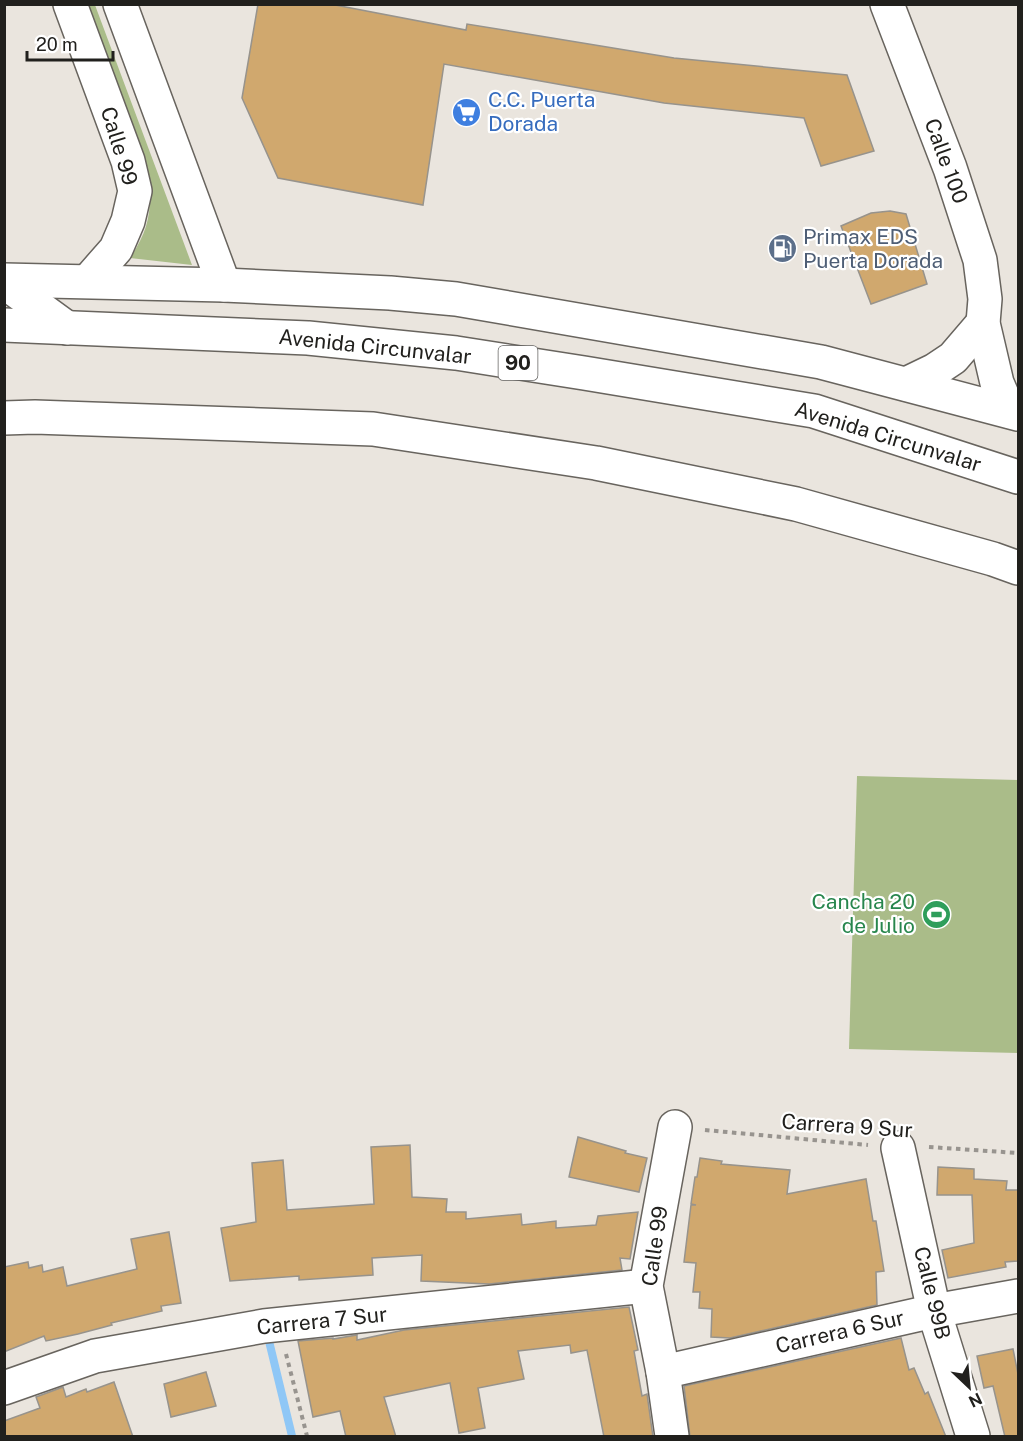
<svg xmlns="http://www.w3.org/2000/svg" width="1023" height="1441" font-family="'Public Sans',sans-serif">
<style>
.green{fill:#aabc89}
.lines{fill:none;stroke-linecap:round;stroke-linejoin:round}
.stream{stroke:#8fc7f6;stroke-width:8}
.building{fill:#d0a86e;stroke:#97938c;stroke-width:1.5}
.minor-casing{stroke:#68645e;stroke-width:36}
.highway-casing{stroke:#68645e;stroke-width:36}
.path{stroke:#98948f;stroke-width:4;stroke-dasharray:4.5 4.5;stroke-linecap:butt}
.minor{stroke:#fff;stroke-width:33}
.highway{stroke:#fff;stroke-width:33}
.labels{text-anchor:middle;stroke-width:4.5;stroke-linejoin:round;paint-order:stroke}
.shield{fill:#fff;stroke:#646361;stroke-width:1.5}
.shield-label{font-size:20px;font-weight:bold;fill:#21201d}
.shop-label{font-size:21px;fill:#366cbe;stroke:#fff;text-anchor:start}
.street-label{font-size:21px;fill:#21201d;stroke:#fff}
.service-label{font-size:21px;fill:#4e5e75;stroke:#fff;text-anchor:start}
.leisure-label{font-size:21px;fill:#27864d;stroke:#fff;text-anchor:end}
</style>
<rect width="100%" height="100%" fill="#eae5de"/>
<g class="green">
<path d="M87,5H95L192,265L130,258C149,230 152,211 149,177Z"/>
<path d="M857,776L1018,780V1053L849,1049Z"/>
</g>
<g class="lines">
<path class="stream" d="M268,1337L292,1436"/>
</g>
<g class="building">
<path d="M258,4H330L466,30L467,24L674,58L847,75L874,151L821,166L804,118L664,103L444,64L423,205L278,178L242,98Z"/>
<path d="M890,211L906,214L927,284L871,304L841,226L871,213Z"/>
<path d="M578,1137L626,1151L625,1153L647,1158L639,1192L569,1177Z"/>
<path d="M410,1145L412,1197L447,1199L446,1212H466V1219L521,1214L522,1225L556,1221V1228L596,1225L598,1216L638,1212L630,1259L620,1258L622,1270L489,1284L421,1281L422,1255L372,1258L373,1275L299,1280V1276L230,1281L221,1228L256,1222L252,1163L283,1160L287,1210L374,1204L371,1147Z"/>
<path d="M700,1158L722,1161L721,1164L790,1170L787,1194L866,1179L873,1221H876L884,1271L876,1272L877,1305L730,1338L711,1337L712,1309L699,1308L700,1292H693L696,1263L684,1262L691,1205H696L691,1204L695,1177H697Z"/>
<path d="M938,1167L974,1169V1179L1007,1181L1006,1190H1018V1261L1005,1262L1006,1267L948,1278L942,1250L974,1243L972,1195H937Z"/>
<path d="M169,1232L181,1303L161,1306L162,1311L111,1323L112,1325L78,1334L46,1341L44,1336L4,1352V1267L28,1262L29,1268L42,1265L43,1272L63,1267L67,1286L137,1269L131,1239Z"/>
<path d="M629,1307L638,1350L634,1351L642,1396L647,1394L653,1437H604L587,1350L571,1353L570,1345L518,1351L524,1379L478,1388L485,1428L459,1433L450,1383L384,1397L396,1437H346L340,1411L313,1417L298,1341L333,1338V1339L357,1335V1340L404,1330Z"/>
<path d="M901,1338L909,1370L914,1368L925,1394L928,1392L946,1437H690L684,1386Z"/>
<path d="M1013,1349L1018,1374V1437H1005L993,1386L984,1388L977,1356Z"/>
<path d="M206,1372L216,1406L171,1417L164,1384Z"/>
<path d="M114,1382L133,1437H4V1421L40,1408L36,1397L63,1387L66,1397L86,1389L87,1392Z"/>
</g>
<g class="lines">
<defs>
<g id="minor">
<path d="M70,4L128,161L135,191L128,221L116,249L88,281"/>
<path d="M120,4L224,285"/>
<path d="M887,4L950,168L980,260L985,299L983,323L997,383L1009,411"/>
<path d="M4,280L224,285L390,293L456,299L821,362L1018,414"/>
<path d="M906,384L935,370L953,358L983,323"/>
<path d="M898,1148L934,1311L973,1436"/>
<path d="M663,1372L934,1311L1018,1296"/>
<path d="M4,1388L95,1356L264,1326L646,1286"/>
<path d="M672,1436L663,1372L646,1286L675,1127"/>
</g>
<g id="highway">
<path d="M4,282L67,328"/>
<path d="M4,325L308,338L456,353L584,373L814,411L1018,477"/>
<path d="M4,418L35,417L373,429L596,463L796,504L993,559L1018,568"/>
</g>
</defs>
<use href="#minor" class="minor-casing"/>
<use href="#highway" class="highway-casing"/>
<g class="path">
<path d="M705,1130L868,1145"/>
<path d="M929,1147L1018,1153"/>
<path d="M286,1354L307,1436"/>
</g>
<use href="#minor" class="minor"/>
<use href="#highway" class="highway"/>
</g>
<defs>
<symbol id="supermarket-disc" viewBox="-11 -11 22 22"><circle r="9.5" fill="#3f7fe0" stroke="#fff"/><path d="M-6-5.5h2.5l.6 2H6L4.5 2H-2.5L-4.4-4H-6ZM-1.5 3.2a1.3 1.3 0 1 0 .1 0ZM3 3.2a1.3 1.3 0 1 0 .1 0Z" fill="#fff"/></symbol>
<symbol id="fuel-disc" viewBox="-11 -11 22 22"><circle r="9.5" fill="#5c6f8a" stroke="#fff"/><path d="M-5.5-6h7V0h2V4h1.3V-2.5L3-4.5l.8-.8L6-3V5H2.5V1h-1V6h-7ZM-4.2-4.7v3.2H.2V-4.7Z" fill="#fff"/></symbol>
<symbol id="stadium-disc" viewBox="-11 -11 22 22"><circle r="9.5" fill="#2e9e5b" stroke="#fff"/><path d="M0-5a6.5 5 0 1 0 0 10a6.5 5 0 1 0 0-10ZM-3.5-1.8h7v3.6h-7Z" fill="#fff"/></symbol>
</defs>
<g fill-rule="evenodd">
<use href="#supermarket-disc" x="450" y="96" width="33" height="33"/>
<use href="#fuel-disc" x="766" y="232" width="33" height="33"/>
<use href="#stadium-disc" x="920" y="898" width="33" height="33"/>
</g>
<g class="labels">
<rect class="shield" x="498.5" y="346" width="39" height="34" rx="4.5"/>
<g class="shield-label">
<text x="518" y="370">90</text>
</g>
<g class="shop-label">
<text x="488" y="107">C.C. Puerta<tspan x="488" dy="24">Dorada</tspan></text>
</g>
<g class="street-label">
<text transform="translate(119 146) rotate(73)" y="7">Calle 99</text>
<text transform="translate(946 161) rotate(70)" y="7">Calle 100</text>
<text transform="translate(375 347) rotate(6)" y="7">Avenida Circunvalar</text>
<text transform="translate(888 437) rotate(17)" y="7">Avenida Circunvalar</text>
<text transform="translate(847 1126) rotate(4)" y="7">Carrera 9 Sur</text>
<text transform="translate(655 1246) rotate(-82)" y="7">Calle 99</text>
<text transform="translate(932 1293) rotate(76)" y="7">Calle 99B</text>
<text transform="translate(322 1321) rotate(-6)" y="7">Carrera 7 Sur</text>
<text transform="translate(840 1332) rotate(-13)" y="7">Carrera 6 Sur</text>
</g>
<g class="service-label">
<text x="803" y="244">Primax EDS<tspan x="803" dy="24">Puerta Dorada</tspan></text>
</g>
<g class="leisure-label">
<text x="915" y="909">Cancha 20<tspan x="915" dy="24">de Julio</tspan></text>
</g>
</g>
<rect width="1023" height="1441" fill="none" stroke="#21201d" stroke-width="12"/>
<g transform="translate(969 1387) rotate(154)" stroke="#ffffff" stroke-width="4.5" paint-order="stroke">
<path d="M0-4.5L10 22L0 15L-10 22Z" fill="#21201d"/>
<text y="-9" font-size="16" font-weight="bold" text-anchor="middle" fill="#21201d">N</text>
</g>
<path d="M27 51v9h86v-9" fill="none" stroke="#21201d" stroke-width="3"/>
<text x="36" y="51" font-size="18" fill="#21201d" stroke="#ffffff" stroke-width="4.5" paint-order="stroke">20 m</text>
</svg>
